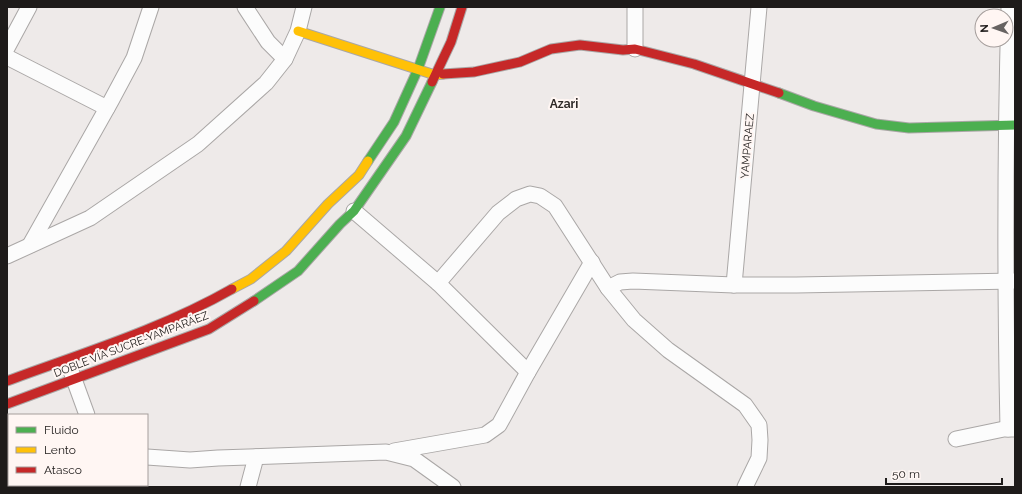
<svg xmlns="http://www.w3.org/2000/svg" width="1022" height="494" font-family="Raleway,sans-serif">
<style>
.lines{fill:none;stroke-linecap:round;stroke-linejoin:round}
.street-casing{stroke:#aaa7a6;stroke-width:17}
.fast-casing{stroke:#aaa7a6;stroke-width:11}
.slow-casing{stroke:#aaa7a6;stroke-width:11}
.jam-casing{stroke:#aaa7a6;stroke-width:11}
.street{stroke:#fcfcfc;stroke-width:15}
.fast{stroke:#4caf50;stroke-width:9}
.slow{stroke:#ffc107;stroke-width:9}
.jam{stroke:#c62828;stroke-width:9}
.labels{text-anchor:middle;stroke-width:4;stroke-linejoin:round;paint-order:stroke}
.street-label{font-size:11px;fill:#1e1b1a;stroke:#fff6f3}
.neighbourhood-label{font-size:12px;font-weight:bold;fill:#2f2927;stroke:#fff6f3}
</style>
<rect width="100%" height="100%" fill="#eeeae9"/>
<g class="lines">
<defs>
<g id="street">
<path d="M245,7L268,42L285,59"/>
<path d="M7,48L29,7"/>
<path d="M635,49V7"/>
<path d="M7,57L107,108"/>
<path d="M354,211L438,283L528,372"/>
<path d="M30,245L111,101L134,58L151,7"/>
<path d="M7,256L90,218L198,144L266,83L285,59L298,31L304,7"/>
<path d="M438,283L498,213L516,199L530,194L540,196L555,206L608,288L634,320L668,350L745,405L759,425L760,440L759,458L745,487"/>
<path d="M734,285L759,7"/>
<path d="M608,288L620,282L633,281L734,285H796L1015,281"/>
<path d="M71,371L87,415"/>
<path d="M1008,429C1005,288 1005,148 1009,7"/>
<path d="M956,439L1004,429H1015"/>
<path d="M394,451L485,435L499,425L528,372L592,262"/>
<path d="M147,457L190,460L218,458L386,452L414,459L453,487"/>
<path d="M106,485L107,487"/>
<path d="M248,487L256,457"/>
</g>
<g id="fast">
<path d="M779,93L814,106L876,124L909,128L1015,125"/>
<path d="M368,161L394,122L418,69L440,7"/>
<path d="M254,301L298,271L340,224L354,211L406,136L432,82"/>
</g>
<g id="slow">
<path d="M298,31L435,75L443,74"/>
<path d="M232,289L251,279L286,251L328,204L359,175L368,161"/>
</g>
<g id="jam">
<path d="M443,74L474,72L520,62L551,49L580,45L623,50L635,49L694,64L779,93"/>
<path d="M432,82L451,42L462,7"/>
<path d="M7,381C83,353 162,329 232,289"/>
<path d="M7,404L209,329L254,301"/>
</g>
</defs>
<use href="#street" class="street-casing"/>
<use href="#fast" class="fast-casing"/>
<use href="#slow" class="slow-casing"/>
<use href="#jam" class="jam-casing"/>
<use href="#street" class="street"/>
<use href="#fast" class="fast"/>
<use href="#slow" class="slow"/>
<use href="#jam" class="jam"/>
</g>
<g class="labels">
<g class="street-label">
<text transform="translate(747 146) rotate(-85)" y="4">YAMPARAEZ</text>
<text transform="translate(131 344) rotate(-21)" y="4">DOBLE VÍA SUCRE-YAMPARÁEZ</text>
</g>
<g class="neighbourhood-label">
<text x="564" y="108">Azari</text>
</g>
</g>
<rect width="1022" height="494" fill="none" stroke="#1e1b1a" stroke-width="16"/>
<rect x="8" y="414" width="140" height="72" fill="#fff6f3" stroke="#a59e9c"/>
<rect x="16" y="427" width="20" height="6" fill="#4caf50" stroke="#a59e9c"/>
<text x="44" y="434" font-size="12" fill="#1e1b1a">Fluido</text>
<rect x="16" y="447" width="20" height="6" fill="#ffc107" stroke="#a59e9c"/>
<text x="44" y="454" font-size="12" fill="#1e1b1a">Lento</text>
<rect x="16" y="467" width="20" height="6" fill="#c62828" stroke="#a59e9c"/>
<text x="44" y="474" font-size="12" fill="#1e1b1a">Atasco</text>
<g transform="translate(994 28) rotate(268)"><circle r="19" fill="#fff6f3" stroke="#a59e9c"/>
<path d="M0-3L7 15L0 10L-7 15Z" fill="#676362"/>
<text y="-6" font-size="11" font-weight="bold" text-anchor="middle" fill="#1e1b1a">N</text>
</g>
<path d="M886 478v6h116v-6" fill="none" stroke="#1e1b1a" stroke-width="2"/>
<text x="892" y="478" font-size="12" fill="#1e1b1a" stroke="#fff6f3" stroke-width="3" paint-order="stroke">50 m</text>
</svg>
